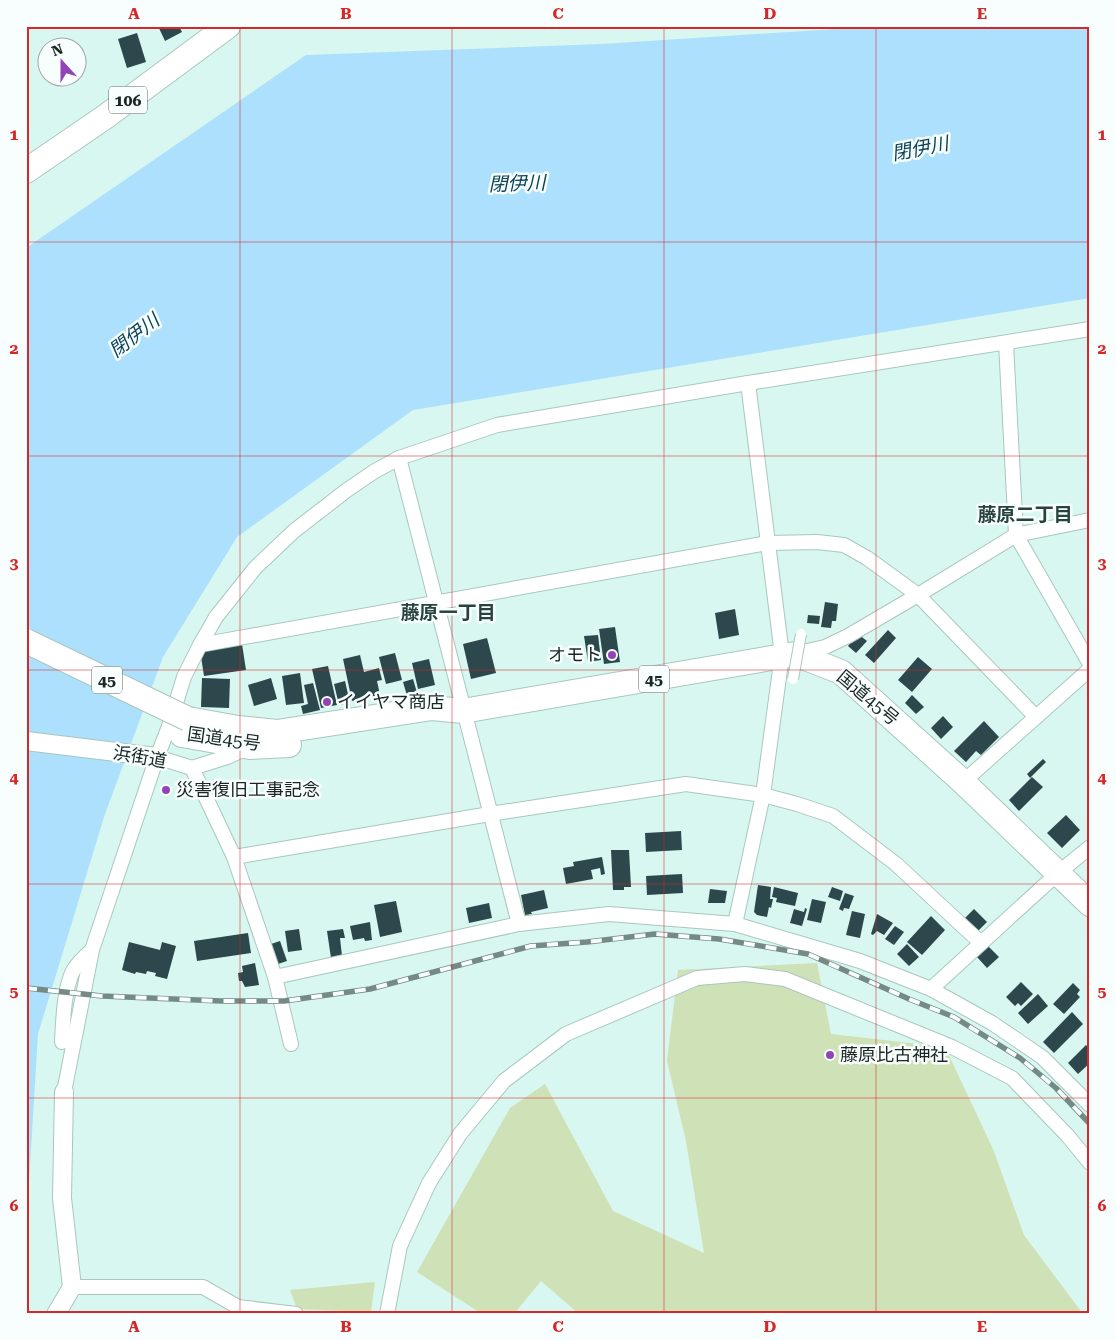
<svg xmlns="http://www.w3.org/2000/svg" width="1116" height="1340" font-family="'Roboto Serif','Noto Sans JP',serif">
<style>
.green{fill:#cfe1b6}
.water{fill:#ace0fd}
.building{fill:#2c484c}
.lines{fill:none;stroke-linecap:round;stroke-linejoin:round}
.minor-casing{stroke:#a8c7bf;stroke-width:16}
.tertiary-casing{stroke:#a8c7bf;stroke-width:20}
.trunk-casing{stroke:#a8c7bf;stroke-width:26}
.minor{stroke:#fff;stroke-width:14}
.tertiary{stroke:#fff;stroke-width:18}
.trunk{stroke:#fff;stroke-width:24}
.rail-casing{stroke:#758a85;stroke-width:5.5}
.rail{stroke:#f8fefd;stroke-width:4;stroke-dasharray:11;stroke-linecap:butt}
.pedestrian-bridge-casing{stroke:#a8c7bf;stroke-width:12;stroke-linecap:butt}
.trunk-bridge-casing{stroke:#a8c7bf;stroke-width:26;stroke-linecap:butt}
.pedestrian-bridge{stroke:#fff;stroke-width:10}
.trunk-bridge{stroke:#fff;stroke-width:24}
.grid{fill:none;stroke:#d62828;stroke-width:1;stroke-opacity:0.55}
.poi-dot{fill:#9144b6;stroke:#f8fefd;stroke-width:2}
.labels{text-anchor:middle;stroke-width:5;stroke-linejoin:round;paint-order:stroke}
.shield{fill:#f8fefd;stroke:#5d6764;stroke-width:1}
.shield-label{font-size:16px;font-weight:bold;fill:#1a2623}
.poi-label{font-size:18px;fill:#1a2623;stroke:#f8fefd;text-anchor:start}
.street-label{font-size:18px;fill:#1a2623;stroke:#f8fefd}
.water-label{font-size:19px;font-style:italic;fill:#0b425a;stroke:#f8fefd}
.neighbourhood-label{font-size:19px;font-weight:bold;fill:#28433d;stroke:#f8fefd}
.neatline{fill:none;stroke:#d62828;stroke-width:2}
.grid-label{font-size:16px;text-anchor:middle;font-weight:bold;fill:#d62828}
</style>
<rect width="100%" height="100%" fill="#d8f7f0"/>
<g class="green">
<path d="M817,963L831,1034L945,1047L993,1149L1024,1235L1083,1314H579L541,1281L514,1314H482L417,1272L510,1108L545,1084L613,1211L704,1253L686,1141L667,1061L678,970Z"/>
<path d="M375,1282L371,1312L297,1309L290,1290Z"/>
</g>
<path class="water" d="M882,26H1090V298L413,410L237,537L163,657L104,817L38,1034L26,1231V248L306,55L602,44Z"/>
<g class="building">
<path d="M158,26H179L182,32L165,41Z"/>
<path d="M137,33L146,62L127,68L118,39Z"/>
<path d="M825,602L838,604L836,621H832L831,628L821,627Z"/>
<path d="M735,609L739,635L719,639L715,613Z"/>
<path d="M808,615L820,616L819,624L807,623Z"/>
<path d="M615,627L620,662L604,664L599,629Z"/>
<path d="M888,630L896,638L874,663L865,655Z"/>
<path d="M858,634L867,641L856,653L848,646Z"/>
<path d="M598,635L601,660L588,662L584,636Z"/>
<path d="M487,638L496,673L471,679L463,644Z"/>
<path d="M242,644L246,670L204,676L200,650Z"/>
<path d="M395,653L402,680L386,684L379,657Z"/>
<path d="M360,655L364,672L379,668L382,680L377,681L380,695L352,701L343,659Z"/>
<path d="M918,657L932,669L912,692L898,680Z"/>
<path d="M429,659L435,685L418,689L412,663Z"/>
<path d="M328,666L337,705L321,708L312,669Z"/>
<path d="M300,673L304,703L286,705L282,676Z"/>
<path d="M202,678L230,679L229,708L201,707Z"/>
<path d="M271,678L277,699L254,706L248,685Z"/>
<path d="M413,679L418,696L408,699L403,682Z"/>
<path d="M345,681L350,703L339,705L334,684Z"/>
<path d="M313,683L320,710L303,714L301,706L308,704L304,685Z"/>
<path d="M912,695L924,707L916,714L905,703Z"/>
<path d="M943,716L953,727L941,739L931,728Z"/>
<path d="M984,721L999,737L981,755L976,751L966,762L954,751Z"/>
<path d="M1043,759L1046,762L1030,778L1027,774Z"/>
<path d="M1032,777L1043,787L1019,811L1009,800Z"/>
<path d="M1066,815L1080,830L1062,848L1047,833Z"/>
<path d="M681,831L682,850L646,852L645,833Z"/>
<path d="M611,850H629L631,887H624V890H613Z"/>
<path d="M602,857L605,874L601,875L600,868L591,870L593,879L566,884L563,868L574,866L573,862Z"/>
<path d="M682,874L683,893L647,895L646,876Z"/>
<path d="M758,885L771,887L770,899H773L771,908L769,907L767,917L757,915L754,912Z"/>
<path d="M774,887L798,893L795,906L776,902L777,898L772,897Z"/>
<path d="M832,887L843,891L840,901L828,897Z"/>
<path d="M710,889L727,891L725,903H708Z"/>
<path d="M544,890L548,908L531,912L532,914L525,915L521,895Z"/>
<path d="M845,893L854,896L849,909L844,908L843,911L839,909Z"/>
<path d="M812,899L826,902L821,923L807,920Z"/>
<path d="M396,901L402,932L380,937L374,905Z"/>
<path d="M489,903L492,918L469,923L466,908Z"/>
<path d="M805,908L807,909L802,926L790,923L794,909L804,912Z"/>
<path d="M974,909L987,922L976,933L963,920Z"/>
<path d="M852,911L865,914L860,938L846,935Z"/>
<path d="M877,914L893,923L884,935L877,931L873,935L871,934Z"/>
<path d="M931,916L945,930L922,955L907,942Z"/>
<path d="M370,922L372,940L365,941L364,938L353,940L350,926Z"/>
<path d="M895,926L904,932L894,945L885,939Z"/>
<path d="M299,929L302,950L288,952L285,931Z"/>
<path d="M343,929L345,938H340L342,956L331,958L327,931Z"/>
<path d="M248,933L251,953L197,961L194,941Z"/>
<path d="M280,941L287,961L278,964L271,944Z"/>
<path d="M129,942L160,950L162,942L176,946L167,979L155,976L156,973L147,971L146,974L136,972L135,974L122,970Z"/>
<path d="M907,944L919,957L909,966L897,954Z"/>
<path d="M988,946L999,957L987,968L977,957Z"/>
<path d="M255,963L259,985L245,987L242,981H239L238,973L243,972L242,966Z"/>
<path d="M1021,982L1033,994L1021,1006L1018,1003L1015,1006L1006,997Z"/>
<path d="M1073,983L1080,990L1077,994L1080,997L1064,1014L1053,1004Z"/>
<path d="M1038,994L1048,1006L1028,1024L1018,1013Z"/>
<path d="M1072,1012L1083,1024L1054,1053L1043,1042Z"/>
<path d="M1086,1045L1090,1049V1063L1078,1074L1068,1063Z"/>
</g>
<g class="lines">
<defs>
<g id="minor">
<path d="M1006,343L1016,535L1090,664"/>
<path d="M399,458L519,924"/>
<path d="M200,645L768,543L817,542L844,545L867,558L918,595L1036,717"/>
<path d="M798,653L825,647L848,636L918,595L1016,535L1090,520"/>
<path d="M157,757L192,768L227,757L247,748"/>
<path d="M192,768L234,857L275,977L519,924L609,914L735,924L763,795L782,655L748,383"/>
<path d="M963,782L1090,669"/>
<path d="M234,857L490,814L686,784L763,795L797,804L833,816L896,864L981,943"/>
<path d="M735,924L860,961L931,989L992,1023L1042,1057L1090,1105"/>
<path d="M275,977L291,1044"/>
<path d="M931,989L1058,873L1090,847"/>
<path d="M62,1042C63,1021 64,989 73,971C78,962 85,956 92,950"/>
<path d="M64,1092L92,950L157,757L168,729L184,677L200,645L216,617L255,568L294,531L347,490L375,471L399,458L497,425L748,383L1090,329"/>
<path d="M72,1287H203L238,1307L296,1314"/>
<path d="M387,1314L400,1246L429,1183L460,1134L504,1081L566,1034L697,978L745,974L785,979L952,1047L1012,1078L1067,1135L1090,1163"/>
</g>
<g id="tertiary">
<path d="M26,741L157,757"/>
<path d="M56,1314L72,1287L62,1198L64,1092"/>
</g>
<g id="trunk">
<path d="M26,171L105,117L228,26"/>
<path d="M188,719L238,728L277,732L432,708L463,711L795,654L841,672L963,782L1090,904"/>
<path d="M182,735L250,747L289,745"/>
</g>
</defs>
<use href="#minor" class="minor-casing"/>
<use href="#tertiary" class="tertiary-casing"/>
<use href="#trunk" class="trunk-casing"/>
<use href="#minor" class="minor"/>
<use href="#tertiary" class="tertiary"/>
<use href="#trunk" class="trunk"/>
<defs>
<path id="rail" d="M26,988L102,996L221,1001H284L370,989L531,946L587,942L655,934L719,939L808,954L909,999L954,1017L1020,1058L1056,1088L1090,1124"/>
</defs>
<use href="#rail" class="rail-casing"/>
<use href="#rail" class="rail"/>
<defs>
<path id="pedestrian-bridge" d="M793,679L801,634"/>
<path id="trunk-bridge" d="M26,641L188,719"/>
</defs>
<use href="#pedestrian-bridge" class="pedestrian-bridge-casing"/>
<use href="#trunk-bridge" class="trunk-bridge-casing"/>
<use href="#pedestrian-bridge" class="pedestrian-bridge"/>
<use href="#trunk-bridge" class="trunk-bridge"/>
</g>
<path class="grid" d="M240,26V1314M452,26V1314M664,26V1314M876,26V1314M26,242H1090M26,456H1090M26,670H1090M26,884H1090M26,1098H1090"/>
<g class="poi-dot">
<circle cx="612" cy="655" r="5"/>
<circle cx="327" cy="702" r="5"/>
<circle cx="166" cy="790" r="5"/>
<circle cx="830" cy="1055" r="5"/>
</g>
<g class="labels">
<g class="shield">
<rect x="109" y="86.5" width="38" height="27" rx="4"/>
<rect x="639" y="665.5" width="30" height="27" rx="4"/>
<rect x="92" y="666.5" width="30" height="27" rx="4"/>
</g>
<g class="shield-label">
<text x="128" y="106">106</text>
<text x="654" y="685">45</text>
<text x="107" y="686">45</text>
</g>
<g class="poi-label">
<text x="602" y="661" text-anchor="end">オモト</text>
<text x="337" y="708">イイヤマ商店</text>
<text x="176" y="796">災害復旧工事記念</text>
<text x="840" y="1061">藤原比古神社</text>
</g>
<g class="street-label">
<text transform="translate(868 698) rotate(40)" y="6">国道45号</text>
<text transform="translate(224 739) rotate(8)" y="6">国道45号</text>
<text transform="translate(140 757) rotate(10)" y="6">浜街道</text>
</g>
<g class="water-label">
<text transform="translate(920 148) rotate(-11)" y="7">閉伊川</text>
<text transform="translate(517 183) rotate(-2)" y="7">閉伊川</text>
<text transform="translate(134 335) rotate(-38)" y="7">閉伊川</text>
</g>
<g class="neighbourhood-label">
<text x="1025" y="521">藤原二丁目</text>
<text x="448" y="619">藤原一丁目</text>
</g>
</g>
<rect width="1116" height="1340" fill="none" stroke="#f8fefd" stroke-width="55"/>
<g transform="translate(62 62) rotate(339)"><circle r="24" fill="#f8fefd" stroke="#9fa8a6"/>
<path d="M0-4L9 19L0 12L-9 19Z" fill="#9144b6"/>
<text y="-8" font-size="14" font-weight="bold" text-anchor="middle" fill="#1a2623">N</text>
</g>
<rect x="28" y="28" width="1060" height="1284" class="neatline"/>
<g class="grid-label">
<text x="134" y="19">A</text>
<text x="346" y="19">B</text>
<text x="558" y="19">C</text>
<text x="770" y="19">D</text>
<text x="982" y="19">E</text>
<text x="14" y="140">1</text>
<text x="1102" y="140">1</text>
<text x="14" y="354">2</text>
<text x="1102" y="354">2</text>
<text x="14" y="569">3</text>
<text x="1102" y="569">3</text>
<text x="14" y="783">4</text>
<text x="1102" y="783">4</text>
<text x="14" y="997">5</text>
<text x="1102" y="997">5</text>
<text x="14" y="1211">6</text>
<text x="1102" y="1211">6</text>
<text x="134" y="1332">A</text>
<text x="346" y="1332">B</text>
<text x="558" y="1332">C</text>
<text x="770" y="1332">D</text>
<text x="982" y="1332">E</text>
</g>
</svg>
